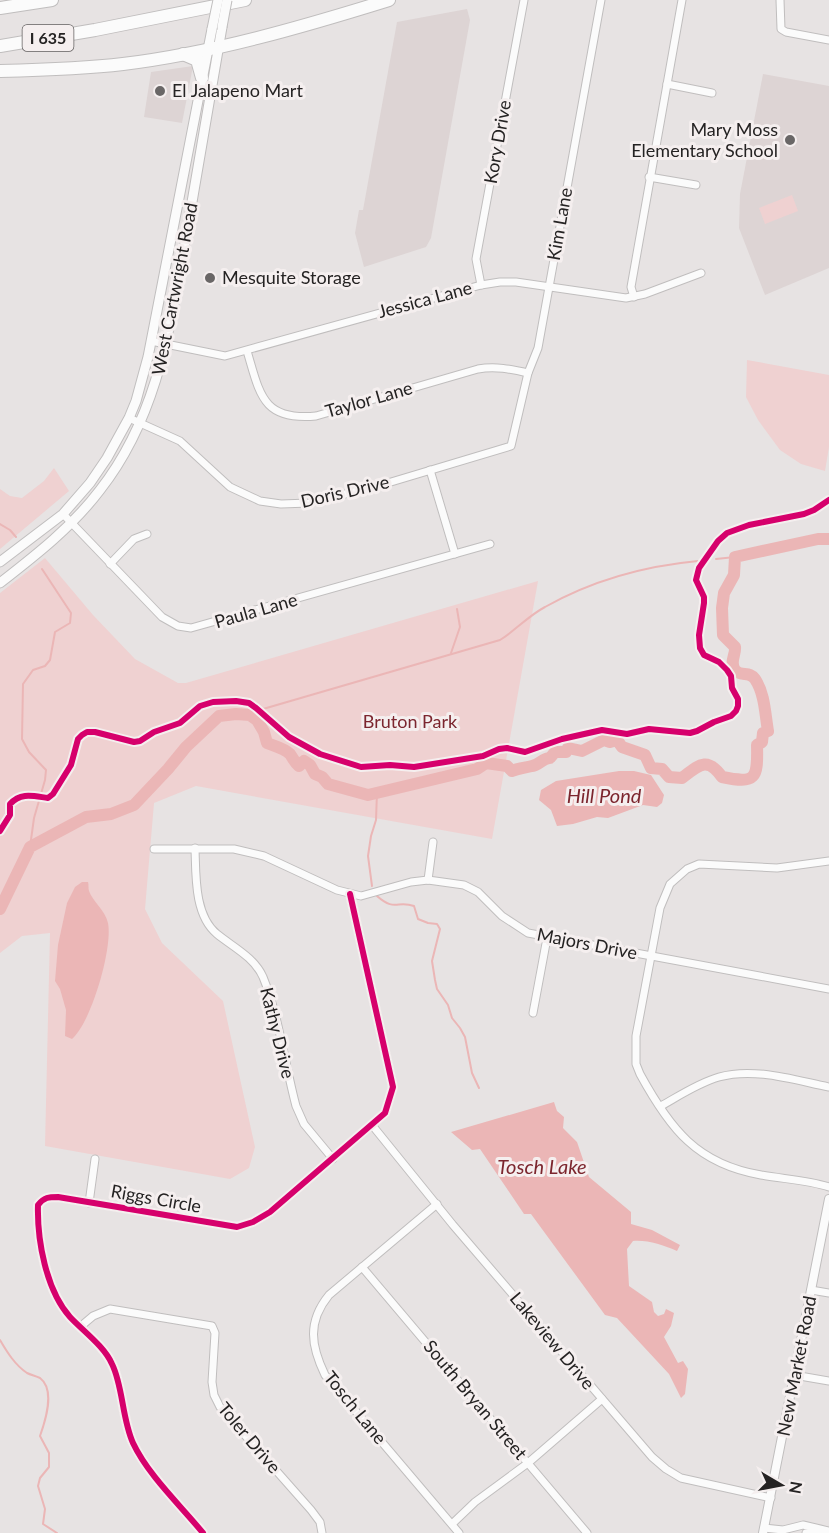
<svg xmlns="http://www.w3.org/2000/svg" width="829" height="1533" font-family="Lato,sans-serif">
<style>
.built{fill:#ddd4d4}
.green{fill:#efd1d1}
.water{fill:#ebb6b6}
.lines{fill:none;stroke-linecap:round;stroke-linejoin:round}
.stream{stroke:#ebb6b6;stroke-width:2}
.river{stroke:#ebb6b6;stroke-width:12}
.minor-casing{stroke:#c0bebe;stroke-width:9}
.tertiary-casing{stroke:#c0bebe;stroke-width:10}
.secondary-casing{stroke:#c0bebe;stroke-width:11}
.motorway-casing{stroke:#c0bebe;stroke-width:14}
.minor{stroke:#fbfbfb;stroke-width:7}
.tertiary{stroke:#fbfbfb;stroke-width:8}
.secondary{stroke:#fbfbfb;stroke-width:9}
.motorway{stroke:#fbfbfb;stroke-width:12}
.secondary-bridge-casing{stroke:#c0bebe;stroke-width:11;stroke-linecap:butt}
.secondary-bridge{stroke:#fbfbfb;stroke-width:9}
.cycleway-casing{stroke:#f5efef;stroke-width:10}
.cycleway{stroke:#d6006c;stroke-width:6}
.poi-dot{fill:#696666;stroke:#f5efef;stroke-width:2}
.labels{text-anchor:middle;stroke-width:6;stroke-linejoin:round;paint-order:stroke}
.shield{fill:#f5efef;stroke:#636060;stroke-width:1.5}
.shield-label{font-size:16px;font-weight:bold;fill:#252323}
.poi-label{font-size:18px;fill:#252323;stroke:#f5efef;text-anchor:start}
.street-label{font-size:18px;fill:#252323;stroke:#f5efef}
.park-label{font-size:18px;fill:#7c262f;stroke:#f5efef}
.water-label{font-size:20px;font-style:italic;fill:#7c262e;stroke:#f5efef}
</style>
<rect width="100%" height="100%" fill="#e7e3e3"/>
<g class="built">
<path d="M467,9L470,20L431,238L426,247L364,267L355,233L359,210H363L397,22Z"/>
<path d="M193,66L182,123L144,117L151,72Z"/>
<path d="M763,74L829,86V268L765,295L739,228L740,194Z"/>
</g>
<g class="green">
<path d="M792,195L798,211L765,224L759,208Z"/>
<path d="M747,360L829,375V447L825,471L801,464L780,450L758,420L746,397Z"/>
<path d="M54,468L69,491L0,549V489L10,496L22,498L44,481Z"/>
<path d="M45,558L93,615L135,659L178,683H186L538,581L492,839L196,786L154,803L145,909L162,943L223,1001L255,1147L249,1168L230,1179L45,1146L50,933L22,936L0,953V593Z"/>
</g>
<g class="water">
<path d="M619,771H634L651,775L664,795L662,803L657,807L643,805L608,818L597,817L573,824L557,826L551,810L539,800L541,790L556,781Z"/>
<path d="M82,882H88C89,885 88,888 89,891C93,902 105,910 108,923C113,948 91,1023 72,1039L65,1036L66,1010L60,989L55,981L58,945L67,903L75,887Z"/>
<path d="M554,1102L557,1111L564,1117L563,1128L577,1142L589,1177L631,1212V1224L652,1230L680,1245L677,1251C662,1245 649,1240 633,1241L627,1249L629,1286L652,1302L654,1312L658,1316L664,1314L666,1309L674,1313L671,1326L664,1337L678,1363L683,1361L688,1369L685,1394L681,1398L669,1374L617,1318L605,1315L531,1214H524L480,1149L472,1150L451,1132Z"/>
</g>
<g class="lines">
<g class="stream">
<path d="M0,524L10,530L16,537"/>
<path d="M716,559L735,557"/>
<path d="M451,653L460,627L457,609"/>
<path d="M263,709L500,640C516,630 528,616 545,607C593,580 644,566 698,561"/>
<path d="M250,715L255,713"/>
<path d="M30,847L34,818L45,780L46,770L29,752L22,739L23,684L33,670L45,666L50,660L55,632L70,623L71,613L42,569"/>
<path d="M372,886L368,856L371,836L376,820L377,792"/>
<path d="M377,896C395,912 397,900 414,906L418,919L428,923L437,924L440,929L432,961L435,980L437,989L448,1005L452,1018L460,1028L465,1037L472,1073L479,1088"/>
<path d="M0,1340C7,1352 15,1365 27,1373C31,1375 36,1376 40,1378C56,1390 45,1422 40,1436L49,1453V1467L40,1478L38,1486L45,1509L43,1524L57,1533"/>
</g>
<path class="river" d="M0,909L30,847L86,817L111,814L134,805L168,769L186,747L219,716L236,714L250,715L257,720L264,732L267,743C274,746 284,748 290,754C293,758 294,762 299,766L304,761L310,765L315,774L322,777L328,784L368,795L477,769L486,763L507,766L512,771C519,768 524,768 532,766C539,765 543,758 550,758L555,752H566L568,748L582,751L604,740L610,742L617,740L622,747L645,755L651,768L662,769L669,777L682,778C699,765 707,756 722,777C756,784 758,779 757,745L762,742L763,733L768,731C765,714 765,694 755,679C750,671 740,677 735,670C729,662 736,655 735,647L723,635L722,608L724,593L734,575L735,557L818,539H829"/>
<defs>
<g id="minor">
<path d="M780,0L781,29L786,32L829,40"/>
<path d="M667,84L712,93"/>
<path d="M649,177L696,185"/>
<path d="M481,285L476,259L524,0"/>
<path d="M634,297L631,287L682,0"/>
<path d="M151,341L225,356L481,285L500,282H516L626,298L645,294L701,273"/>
<path d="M247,351C260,394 262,421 316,416L478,369C495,366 511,369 528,373"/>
<path d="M129,418L180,441L230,487L260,501L281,504L309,503L381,485L511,446L528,373L538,348L601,0"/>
<path d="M430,470L455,554"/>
<path d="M63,514L162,617L178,626L191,628L490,544"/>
<path d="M110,564L134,539L147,534"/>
<path d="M195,848C196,875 194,915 217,934C233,947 254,957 263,977C279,1016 285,1065 296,1106L304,1124L333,1159"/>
<path d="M154,849H234L264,856L337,890L361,896L411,882L428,880L464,885L478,892L502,916L528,933L829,989"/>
<path d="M829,861L777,868L699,864L687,869L670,884L660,908L636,1036V1064L640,1074C670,1129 697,1164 761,1175C783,1179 808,1180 829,1187"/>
<path d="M428,880L433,842"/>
<path d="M533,1013L547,938"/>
<path d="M661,1106C679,1096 698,1083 719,1077C754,1067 794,1080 829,1087"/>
<path d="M372,1125L453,1225L652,1457L666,1469L681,1478L771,1498"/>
<path d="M89,1203L95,1159"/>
<path d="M437,1204L329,1295C307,1322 311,1346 325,1375L459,1533"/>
<path d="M362,1267L587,1533"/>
<path d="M811,1290L829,1293"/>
<path d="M80,1327L93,1316L110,1309L212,1326L215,1333L212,1382L214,1395L220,1407L311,1510L320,1522L322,1533"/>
<path d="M794,1375L829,1381"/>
<path d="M452,1524L475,1502L528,1463L602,1399"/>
<path d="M764,1528L783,1530L803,1525L829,1531"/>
<path d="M203,1533C181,1506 148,1475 133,1443C122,1419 123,1386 112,1364C104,1346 83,1331 70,1317C46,1290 37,1240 38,1205C44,1197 49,1197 58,1197L237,1227L253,1222L270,1212L385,1113L393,1087L350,894"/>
<path d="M806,1533L821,1531"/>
</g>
<path id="tertiary" d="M763,1533L829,1199"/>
<g id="secondary">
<path d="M0,562L63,514L90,483L107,458L129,418L136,401L148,357L212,29"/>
<path d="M0,583C36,555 72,527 100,490C157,417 169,332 185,243C198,171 209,99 222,27"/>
</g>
<g id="motorway">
<path d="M0,8L52,0"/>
<path d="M0,46L95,30L245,0"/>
<path d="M183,54L197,60L202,78"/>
<path d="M0,71C41,70 82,69 123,64C213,53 302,27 389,0"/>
</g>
</defs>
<use href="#minor" class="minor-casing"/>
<use href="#tertiary" class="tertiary-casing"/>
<use href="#secondary" class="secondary-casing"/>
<use href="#motorway" class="motorway-casing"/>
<use href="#minor" class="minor"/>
<use href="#tertiary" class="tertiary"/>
<use href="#secondary" class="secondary"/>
<use href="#motorway" class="motorway"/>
<defs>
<g id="secondary-bridge">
<path d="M222,27L227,0"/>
<path d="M212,29L218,0"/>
</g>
</defs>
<use href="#secondary-bridge" class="secondary-bridge-casing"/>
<use href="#secondary-bridge" class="secondary-bridge"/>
<defs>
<g id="cycleway">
<path d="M0,831L10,815V804C21,792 33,796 48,798L53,794L71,765L78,739L82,735L87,732H95L134,742L140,741L154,732L180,723L200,706L213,702L236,701L249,703L256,708L289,737L320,754L361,767L390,765L414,767L483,756L499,749L507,748L525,752L562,739L602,730L627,734L649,729L690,733L697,731L714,722L731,716L736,711L738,706V699L732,688L731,676L727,670L719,662L704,655L700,648L699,635L704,603V597L696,580L699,568L718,541L727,533L749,525L804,514L814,510L829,500"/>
<path d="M203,1533C181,1506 148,1475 133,1443C122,1419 123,1386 112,1364C104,1346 83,1331 70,1317C46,1290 37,1240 38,1205C44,1197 49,1197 58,1197L237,1227L253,1222L270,1212L385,1113L393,1087L350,894"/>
</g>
</defs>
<use href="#cycleway" class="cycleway-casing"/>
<use href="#cycleway" class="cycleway"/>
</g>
<g class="poi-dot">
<circle cx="160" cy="91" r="6"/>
<circle cx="790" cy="140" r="6"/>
<circle cx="210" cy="278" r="6"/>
</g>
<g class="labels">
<rect class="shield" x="22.5" y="25" width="51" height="26" rx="4.5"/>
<g class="shield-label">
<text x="48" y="44">I 635</text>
</g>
<g class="poi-label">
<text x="172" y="97">El Jalapeno Mart</text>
<text x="778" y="136" text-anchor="end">Mary Moss<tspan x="778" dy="21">Elementary School</tspan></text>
<text x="222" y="284">Mesquite Storage</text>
</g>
<g class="street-label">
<text transform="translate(498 142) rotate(-80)" y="6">Kory Drive</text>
<text transform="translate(560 224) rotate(-80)" y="6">Kim Lane</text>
<text transform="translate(175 289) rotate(-79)" y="6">West Cartwright Road</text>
<text transform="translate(425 300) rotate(-15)" y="6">Jessica Lane</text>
<text transform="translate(369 400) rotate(-16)" y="6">Taylor Lane</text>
<text transform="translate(345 492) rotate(-13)" y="6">Doris Drive</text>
<text transform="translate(256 611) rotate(-16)" y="6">Paula Lane</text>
<text transform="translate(587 944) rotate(11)" y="6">Majors Drive</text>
<text transform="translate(277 1033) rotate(76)" y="6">Kathy Drive</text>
<text transform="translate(156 1199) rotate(10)" y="6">Riggs Circle</text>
<text transform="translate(552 1341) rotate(50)" y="6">Lakeview Drive</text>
<text transform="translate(797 1366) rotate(-79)" y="6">New Market Road</text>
<text transform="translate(475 1400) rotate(50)" y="6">South Bryan Street</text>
<text transform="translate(355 1408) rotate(51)" y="6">Tosch Lane</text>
<text transform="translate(249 1438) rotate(50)" y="6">Toler Drive</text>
</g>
<g class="park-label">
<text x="410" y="728">Bruton Park</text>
</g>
<g class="water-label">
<text x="604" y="803">Hill Pond</text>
<text x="542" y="1174">Tosch Lake</text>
</g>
</g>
<g transform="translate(781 1485) rotate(100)" stroke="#f5efef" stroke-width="4.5" paint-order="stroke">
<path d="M0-4.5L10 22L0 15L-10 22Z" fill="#252323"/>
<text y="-9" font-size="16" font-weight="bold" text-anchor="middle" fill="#252323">N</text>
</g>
</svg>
